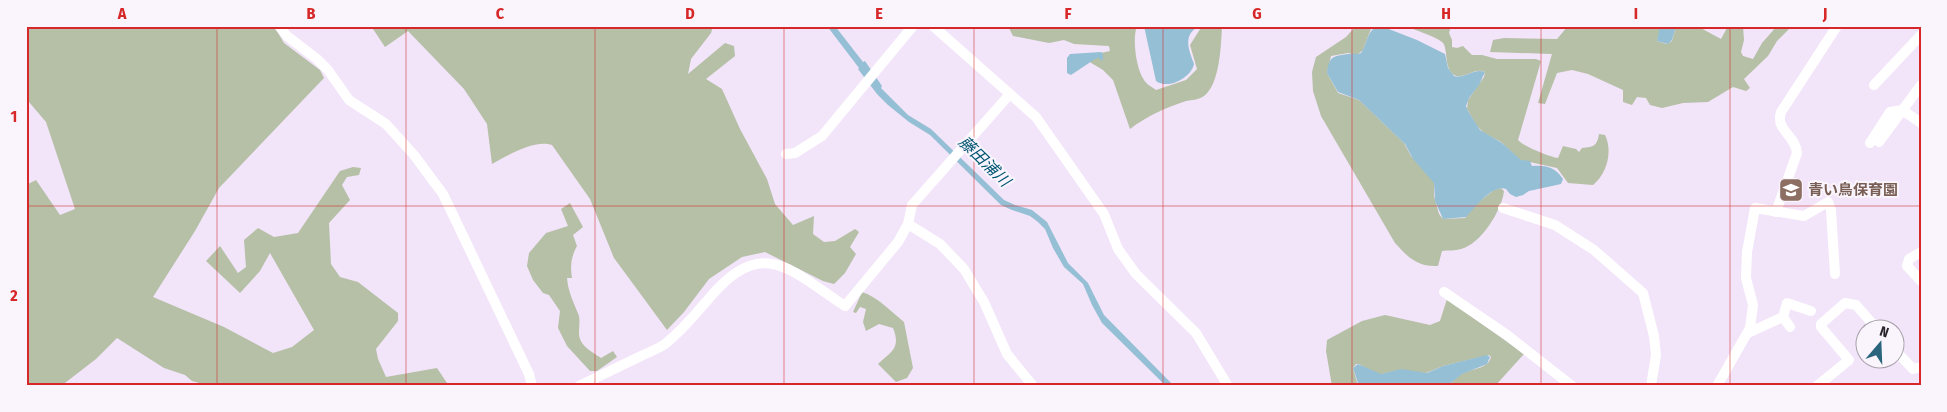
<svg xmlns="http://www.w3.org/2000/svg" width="1947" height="412" font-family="'Fira Sans Condensed','Noto Sans JP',sans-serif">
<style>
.green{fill:#b5c0a6}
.water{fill:#95bfd4}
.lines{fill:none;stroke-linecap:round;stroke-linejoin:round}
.minor{stroke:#fff;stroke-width:10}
.grid{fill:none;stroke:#d62828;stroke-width:1;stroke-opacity:0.55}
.labels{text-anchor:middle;stroke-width:4;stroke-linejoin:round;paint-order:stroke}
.education-label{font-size:15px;font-weight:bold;fill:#785e54;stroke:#faf5fd;text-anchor:start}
.water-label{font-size:16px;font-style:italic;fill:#005572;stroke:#faf5fd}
.neatline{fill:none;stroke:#d62828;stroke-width:2}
.grid-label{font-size:16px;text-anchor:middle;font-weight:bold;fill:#d62828}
</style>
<rect width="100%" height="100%" fill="#f2e4f9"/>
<g class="green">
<path d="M26,26H274L284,43L320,70L324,78L219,188L195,231L153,297L224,327L273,353L292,347L314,330L270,253L260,271L240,293L206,261L220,246L238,273L246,267L244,240L258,228L274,237L298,233L340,171L353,167L361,168L359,175L347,177L342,185L350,200L329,223L331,264L340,277L358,282L398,313V321L376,349L378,359L386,377L437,368L449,386H210L192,381L185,375L164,368L117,338L96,359L61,386H26V185L36,180L60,215L75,209L46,122L29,102L26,105Z"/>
<path d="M371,26H713L711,33L691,59L688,74L725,43L734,46L735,56L706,79L722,89L740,129L767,179L775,204L793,225L814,216L813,234L824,242L835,241L855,229L859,232L850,247L856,254L845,273L834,284L823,281L765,252L742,257L709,279L684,312L667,330L614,258L590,199L552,145C535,139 508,155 492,164L487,124L464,89L408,31L385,47Z"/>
<path d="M1008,26H1137C1132,38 1136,69 1144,80C1146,84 1152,87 1156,90L1186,80L1197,69L1190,45L1202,26H1222C1221,45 1220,84 1204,96C1199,100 1191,100 1186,101C1165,108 1147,116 1130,129L1113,80L1103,70L1088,61L1096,54L1110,51L1109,46L1074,44L1064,40L1049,43L1013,36Z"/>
<path d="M1356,26H1372L1363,50L1357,55L1348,53L1331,56L1327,73L1338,93L1359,100L1404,143L1411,156L1434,182V196L1439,214L1443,219L1465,218L1476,204L1494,190L1501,188L1504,191C1502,210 1481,244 1461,249C1455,251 1448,250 1442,251L1438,266C1417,267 1408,257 1395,243L1321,116L1313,91L1312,72L1316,57L1346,37Z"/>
<path d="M1406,26H1451L1449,33L1452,40V47L1457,48L1463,46L1472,55H1482L1497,59H1536L1541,61L1518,140C1523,146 1549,157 1558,158L1563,146L1576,149L1579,152L1582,148C1594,147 1597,146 1599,134L1605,135C1613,151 1607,174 1593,185L1568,183L1557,168L1520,160L1501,142L1484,133L1477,126L1467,109L1468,100L1484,77L1485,72C1474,67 1464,80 1454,75C1444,69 1448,49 1443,43C1438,37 1414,30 1406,26Z"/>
<path d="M1568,26H1661L1657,41L1667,44L1672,41L1676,26H1697L1721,39L1728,26H1743L1744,40L1741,52L1743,56L1753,59L1762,43L1777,26H1792L1777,41L1768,56L1744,79L1750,88L1746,91L1733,87L1708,102L1683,103L1662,108L1650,105L1646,98L1637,97L1632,105L1623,102V90L1588,74L1572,70L1557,73L1545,104L1538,103L1552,54L1490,52L1493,40L1504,38L1557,39Z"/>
<path d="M570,203L583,227L573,235L577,246C571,257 570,266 572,278H567C568,292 574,303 579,316C580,321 579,327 579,332C578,345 592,352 601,358L613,351L617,357L597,371H590L567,346L558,328L560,311L549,295L543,293L533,280L527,266L529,253L546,233L568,226L561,209Z"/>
<path d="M862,292C876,296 892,312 904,322L913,368L907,378L896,382L878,364C892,351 901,348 893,328L879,324L866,331L863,322L866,309L860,307L856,313L853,312Z"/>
<path d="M1447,299L1524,354L1495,386H1448C1452,382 1456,378 1460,375C1470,368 1488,370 1491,357L1489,355L1443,366L1426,373L1398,370L1382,374H1376L1359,364H1356L1353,368L1358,386H1332L1326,351L1327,340L1362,321L1385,315L1430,325L1440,321Z"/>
</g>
<g class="water">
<path d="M827,26H835L863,62L865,61L882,86L881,88L908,115L931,129L1004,200L1015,205L1032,210L1047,222L1068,263L1088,283L1104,315L1174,386H1166L1102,323L1092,305L1083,284L1064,267L1053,248L1045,229L1038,222L1030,216L1012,210L1001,205L930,135L909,122L888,105L877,94L858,69L859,68Z"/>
<path d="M1144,26H1199C1182,35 1189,50 1194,64C1191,78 1168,90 1156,81Z"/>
<path d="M1381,26L1417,40L1445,54L1448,68L1454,76C1465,79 1474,68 1485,72L1479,85L1469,98L1466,106L1468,111L1480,130L1502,143L1521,160L1530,161L1532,166C1546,165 1555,167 1563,179L1561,184L1529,191L1523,195L1516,197L1510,194L1506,189C1492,184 1475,208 1466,217L1443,219L1435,201L1434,183L1413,159L1405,144L1359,100L1338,92L1327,73C1329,56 1333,56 1349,54C1354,53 1356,55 1361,53C1368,43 1367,27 1381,26Z"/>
<path d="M1660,26H1676L1672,40L1668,44L1657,41Z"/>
<path d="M1101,52L1103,54V61L1098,58L1095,59L1071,75L1067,73V58L1070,54Z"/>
<path d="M1487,355L1490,357L1487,364L1462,374L1447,386H1359L1353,368L1358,364L1381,374L1401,369L1427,373L1443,366Z"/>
</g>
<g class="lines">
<g class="minor">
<path d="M279,26L287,36L317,59L328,70L349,100L386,124L414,155L443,194L529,374L532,386"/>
<path d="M933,26L1036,117L1104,214L1118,249L1136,274L1196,333L1228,386"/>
<path d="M1874,85L1921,35"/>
<path d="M1879,142L1921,85"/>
<path d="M1870,143L1890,112L1902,110L1921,123"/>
<path d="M786,154L795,153L822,136L913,26"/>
<path d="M1503,208L1555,225L1594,250L1643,293L1654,336L1656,355L1651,386"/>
<path d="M1776,212L1797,153C1796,135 1775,131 1781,112L1837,26"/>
<path d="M908,224L940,244L964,269L984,302L1007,354L1033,386"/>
<path d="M1921,252L1909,259L1907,266L1921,281"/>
<path d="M1444,292L1507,335L1572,386"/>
<path d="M1783,317L1790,327"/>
<path d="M1748,333L1783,317L1787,303L1811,311"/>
<path d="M1894,349L1913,369L1921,367"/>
<path d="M579,386C600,376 620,366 641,356C649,352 658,349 665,344C683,330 697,312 712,295C763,235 793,272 845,306L898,242L908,224L912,205L1010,94"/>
<path d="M1717,386L1750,328L1753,305L1746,278L1747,252L1755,208L1804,216L1828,202L1831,210L1835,274"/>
<path d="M1817,386L1849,360L1821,327V324L1845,303L1856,305L1878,330"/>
</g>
</g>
<path class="grid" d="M217,26V386M406,26V386M595,26V386M784,26V386M974,26V386M1163,26V386M1352,26V386M1541,26V386M1730,26V386M26,206H1921"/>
<defs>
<symbol id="school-square" viewBox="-11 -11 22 22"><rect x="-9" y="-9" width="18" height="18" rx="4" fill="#8d6e63" stroke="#faf5fd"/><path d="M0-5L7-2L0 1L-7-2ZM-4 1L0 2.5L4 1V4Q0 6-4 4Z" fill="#fff"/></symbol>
</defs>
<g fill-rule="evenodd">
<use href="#school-square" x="1777" y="176" width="28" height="28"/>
</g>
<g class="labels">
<g class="education-label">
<text x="1808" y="195">青い鳥保育園</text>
</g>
<g class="water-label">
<text transform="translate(985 161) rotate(44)" y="6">藤田浦川</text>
</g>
</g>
<rect width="1947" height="412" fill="none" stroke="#faf5fd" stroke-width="55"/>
<g transform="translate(1880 344) rotate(19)"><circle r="24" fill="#faf5fd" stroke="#a6a1a9"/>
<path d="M0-4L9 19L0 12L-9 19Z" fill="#2a647d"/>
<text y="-8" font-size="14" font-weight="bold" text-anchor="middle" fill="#28232b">N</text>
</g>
<rect x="28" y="28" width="1892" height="356" class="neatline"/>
<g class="grid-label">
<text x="122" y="19">A</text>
<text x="311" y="19">B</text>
<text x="500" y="19">C</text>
<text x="690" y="19">D</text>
<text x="879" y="19">E</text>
<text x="1068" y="19">F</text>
<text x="1257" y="19">G</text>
<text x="1446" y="19">H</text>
<text x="1636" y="19">I</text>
<text x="1825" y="19">J</text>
<text x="14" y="122">1</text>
<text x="14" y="301">2</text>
</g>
</svg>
